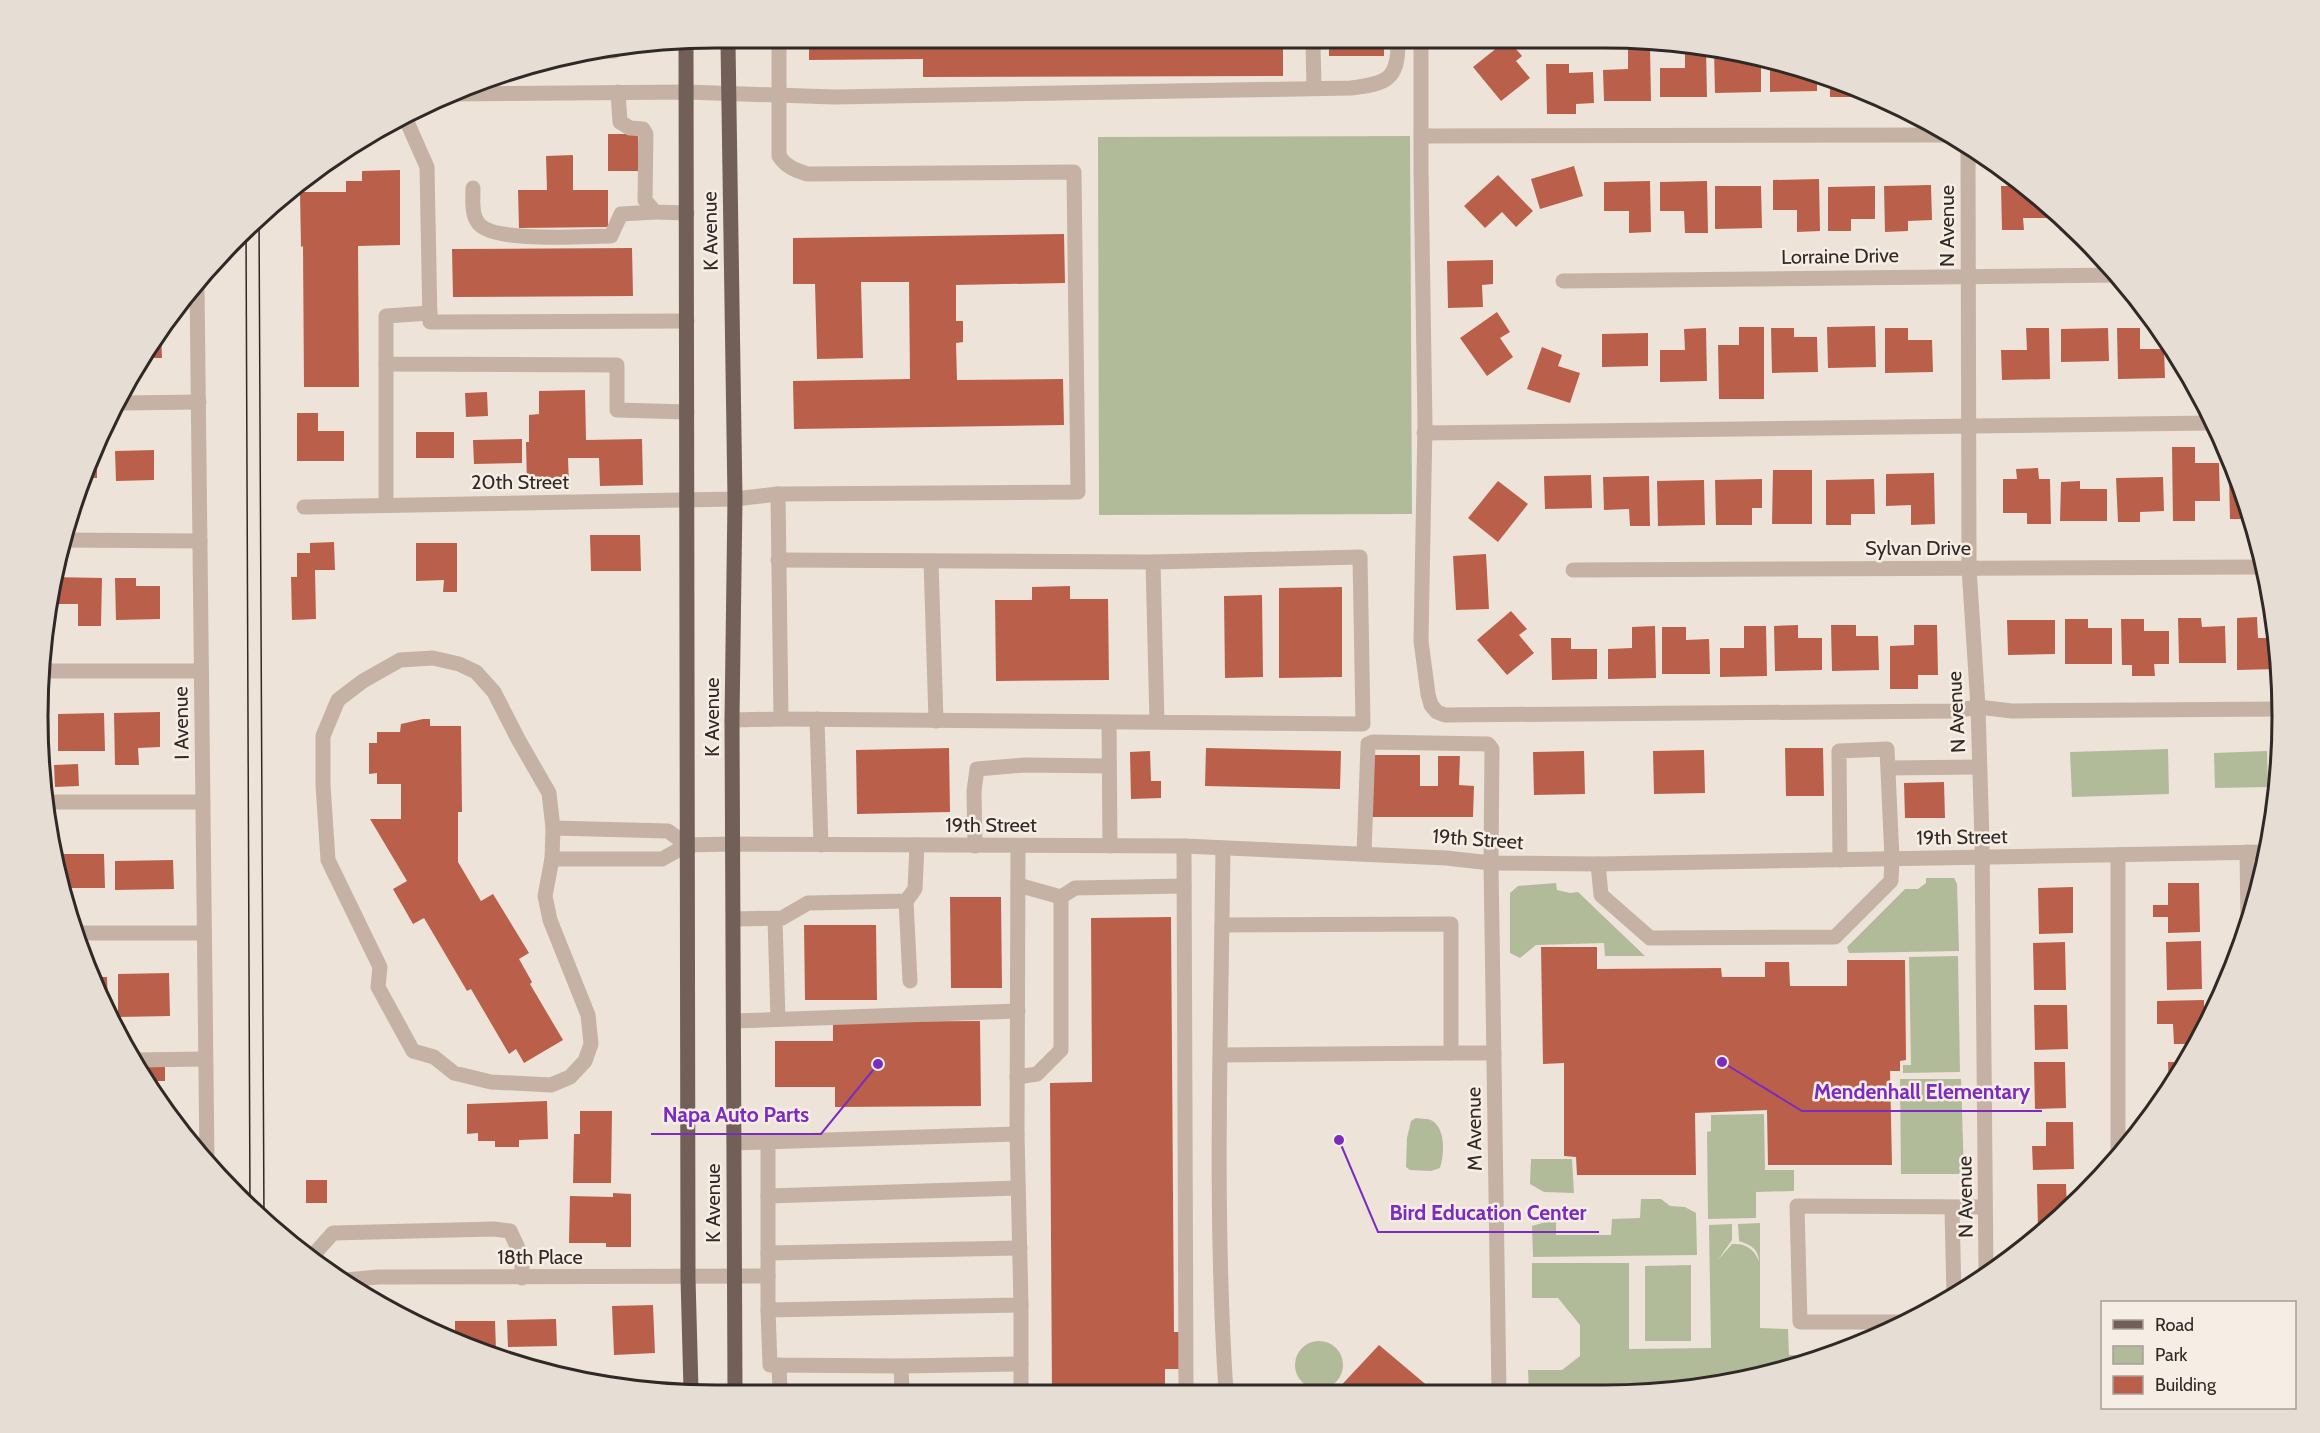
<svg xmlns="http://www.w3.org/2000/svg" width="2320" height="1433" font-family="Cabin,sans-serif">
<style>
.green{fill:#b1bb9a}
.building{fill:#ba604a}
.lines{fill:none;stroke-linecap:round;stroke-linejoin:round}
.minor{stroke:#c5b2a5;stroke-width:15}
.major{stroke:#726058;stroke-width:15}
.tram{stroke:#312926;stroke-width:1.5}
.labels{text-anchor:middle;stroke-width:5;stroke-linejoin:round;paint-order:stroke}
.street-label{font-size:20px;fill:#312926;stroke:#f6ede4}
.rim{fill:none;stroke:#312926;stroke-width:3}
.leader{fill:none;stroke:#7b2cbf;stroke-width:2}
.callout-dot{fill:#7b2cbf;stroke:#f6ede4;stroke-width:2}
.callout-label{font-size:21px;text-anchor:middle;font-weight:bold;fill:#7b2cbf;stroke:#f6ede4;stroke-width:5;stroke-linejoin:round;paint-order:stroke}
</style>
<rect width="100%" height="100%" fill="#eee3d8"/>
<g class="green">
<path d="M1410,136L1412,514L1099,515L1098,137Z"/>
<path d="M2168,749L2169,794L2072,797L2070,752Z"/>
<path d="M2267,751L2268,787L2215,788L2214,753Z"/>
<path d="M1926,878H1954L1957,884L1959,951L1849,953L1847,947L1905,889H1918L1926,883Z"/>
<path d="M1556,883L1557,890L1570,893L1578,892L1645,956H1605L1604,943L1536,945L1520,958L1510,953V893L1518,886Z"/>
<path d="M1958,956L1960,1072L1903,1073V1065H1911L1909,957Z"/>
<path d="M1900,1079H1961L1964,1174H1901Z"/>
<path d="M1764,1114L1765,1170H1794V1191L1756,1192V1218L1708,1219L1707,1132L1711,1131V1115Z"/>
<path d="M1416,1118C1421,1119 1430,1118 1434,1122C1446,1132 1444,1156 1440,1168L1431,1171L1410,1170L1406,1167L1407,1138L1411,1121Z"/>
<path d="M1531,1159H1572L1574,1193L1544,1192L1530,1184Z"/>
<path d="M1641,1199H1661L1670,1206L1685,1207L1696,1213L1697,1255L1533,1257L1532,1226L1556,1219V1235H1611L1612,1219L1640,1218Z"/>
<path d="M1760,1223V1328L1788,1329L1789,1355H1832L1821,1360L1648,1394H1529L1528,1370H1562L1580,1356V1325L1558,1298H1532V1263H1629V1349L1711,1348L1709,1225L1732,1224V1240L1718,1260L1732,1244C1746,1243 1754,1249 1759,1261C1758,1248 1750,1245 1739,1241L1738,1224Z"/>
<path d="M1691,1265V1341H1645V1266Z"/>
<circle cx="1319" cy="1365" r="24"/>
</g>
<g class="building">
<path d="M809,43H1283V76L923,77V59L809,60Z"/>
<rect x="1329" y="43" width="55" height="13"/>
<path d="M1503,43H1511L1522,56L1516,61L1530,78L1501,101L1473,67Z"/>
<path d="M1650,47L1651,101H1604L1603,70L1628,69V48Z"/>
<path d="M1685,48H1706L1707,97H1660V68H1685Z"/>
<path d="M1714,49L1761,62V92L1715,93Z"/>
<path d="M1546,64H1569V73L1593,72L1594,103L1576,104V114H1547Z"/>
<path d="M1770,64L1817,77V91L1770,92Z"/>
<path d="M1830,80L1863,89L1876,97H1830Z"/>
<path d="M608,134H638L639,171H608Z"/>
<path d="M573,155V190H608V227L519,228L518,190H547L546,156Z"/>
<path d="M1574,166L1583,196L1540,209L1531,179Z"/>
<path d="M400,170V245L358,246L359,387H304L303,246L301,247L300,192H346V181H362V171Z"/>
<path d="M1498,175L1533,211L1516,227L1502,212L1485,228L1464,206Z"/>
<path d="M1819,179L1820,231L1797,232V210H1773V180Z"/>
<path d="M1650,181L1651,232L1629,233V211H1604V182Z"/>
<path d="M1707,181L1708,233H1685L1684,211H1660V182Z"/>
<path d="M1931,185L1932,220L1908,221V231L1885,232L1884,186Z"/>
<path d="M1715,186H1761L1762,228L1715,229Z"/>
<path d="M1875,186V219H1851V231H1828V187Z"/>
<path d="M2001,186H2025L2048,207V218H2023L2024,230H2002Z"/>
<path d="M2059,218L2069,227L2073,231H2060Z"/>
<path d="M1064,234L1065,283L956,285V321H963V342L956,343L957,380L1063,379L1064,425L794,429L793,381L910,379L909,282H861L863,358L817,359L815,284H793V238Z"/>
<path d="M632,248L633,296L453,297L452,249Z"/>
<path d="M1493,260V284L1482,285L1483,307L1448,308L1447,261Z"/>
<path d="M1497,312L1510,332L1500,338L1513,357L1487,376L1460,338Z"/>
<path d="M1875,326L1876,367L1828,368L1827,327Z"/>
<path d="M1739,327H1764V399H1719L1718,345H1739Z"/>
<path d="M1706,328L1707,381L1660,382V350H1685L1684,329Z"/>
<path d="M1771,328H1794V337H1817L1818,372L1772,373Z"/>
<path d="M1885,328H1908V340H1932L1933,372L1885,373Z"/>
<path d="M2026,328H2049L2050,379L2002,380L2001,350H2027Z"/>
<path d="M2108,328L2109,361L2061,362V329Z"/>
<path d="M2117,328H2140V349H2164L2165,378L2118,379Z"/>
<path d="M159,330H161L162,358H143L152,339Z"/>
<path d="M1648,333V366L1602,367V334Z"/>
<path d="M1542,347L1562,355L1558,366L1580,373L1570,403L1527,389Z"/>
<path d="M2175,355L2189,373H2176Z"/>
<path d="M585,390L586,440L642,439L643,485L600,486L599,458H568L569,485L527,486L526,442H529V415L539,414V391Z"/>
<path d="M487,392L488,416L466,417L465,393Z"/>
<path d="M297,413H318V431H344V461H297Z"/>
<rect x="416" y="432" width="38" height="26"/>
<path d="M522,439V463L474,464L473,440Z"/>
<path d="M2172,447H2195V463H2219L2220,501H2195V521H2173Z"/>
<path d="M97,450V478H84Z"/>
<path d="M154,450V480L116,481L115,451Z"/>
<path d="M2038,468L2039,479H2050L2051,524H2027V513H2003V479H2017L2016,469Z"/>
<path d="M1773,470H1812V524H1772Z"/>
<path d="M1934,473L1935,524L1911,525V505L1886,506V474Z"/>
<path d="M1591,475L1592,508L1545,509L1544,476Z"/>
<path d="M1649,476L1650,526H1630L1629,509L1604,510L1603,477Z"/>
<path d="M2229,476H2236L2246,498L2251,519H2230Z"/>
<path d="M2163,477L2164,511L2140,512V522H2118L2116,478Z"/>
<path d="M1762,479V508H1752V525H1716L1715,480Z"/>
<path d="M1874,479L1875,514H1851V525H1826V480Z"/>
<path d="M1704,480L1705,525L1658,526L1657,481Z"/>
<path d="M1498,481L1528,504L1498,542L1468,518Z"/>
<path d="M2080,481V489H2107V521H2060L2061,482Z"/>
<path d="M590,535H640L641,571H591Z"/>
<path d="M334,542L335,570H315L316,619L292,620L291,577H297V553H310V543Z"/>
<path d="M416,543H457V592H443L444,580L416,581Z"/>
<path d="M1486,554L1489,609L1456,610L1453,556Z"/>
<path d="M52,577L102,578L101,626H78V604H56V623L47,622Z"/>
<path d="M115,578H136V586H160V619L116,620Z"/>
<path d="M1070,586V599H1108L1109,680L996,681L995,600H1032V587Z"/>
<path d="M1342,587V677L1279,678V588Z"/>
<path d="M1262,595L1263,677L1225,678L1224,596Z"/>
<path d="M1511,611L1527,629L1519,635L1534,653L1507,675L1477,640Z"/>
<path d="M2257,617L2258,638H2277L2278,669L2237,670V618Z"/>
<path d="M2178,618H2201L2202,627L2225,626L2226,663H2179Z"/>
<path d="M2065,619H2088V628H2112V664H2065Z"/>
<path d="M2121,619H2144V631H2169V664H2154L2155,676H2132V665H2122Z"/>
<path d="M2007,620H2055V654L2008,655Z"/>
<path d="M1798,625V638H1822V670L1775,671L1774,626Z"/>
<path d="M1831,625H1856V636H1878L1879,670L1832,671Z"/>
<path d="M1914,625H1937L1938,675H1918V689H1890V646L1914,645Z"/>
<path d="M1655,626L1656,678L1608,679V649L1632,648V627Z"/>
<path d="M1744,626H1766L1767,676L1720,677V648H1744Z"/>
<path d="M1662,627H1686V640L1709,639L1710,674H1662Z"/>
<path d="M1551,638H1571V649H1597V679L1552,680Z"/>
<path d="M160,712V747L138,748L139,765H115L114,713Z"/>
<path d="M104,713L105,751H58V714Z"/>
<path d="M38,714H45L46,760H40Z"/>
<path d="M423,719H430V726H461L462,812H458V862L481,901L493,894L529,953L519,959L532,982L530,984L563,1040L524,1063L516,1049L509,1054L471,989L467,991L424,918L413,924L393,889L407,881L370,819H401V784H377V773L369,774V743H377V732H400L401,724Z"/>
<path d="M949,748L950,812L857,814L856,750Z"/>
<path d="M1206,748L1341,751L1340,789L1205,786Z"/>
<path d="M1785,748H1823L1824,796H1786Z"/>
<path d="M1704,750L1705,793L1654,794L1653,751Z"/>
<path d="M1150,751L1151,781H1161V798L1131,799L1130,752Z"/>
<path d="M1584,751L1585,794L1534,795L1533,752Z"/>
<path d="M1372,755H1420V786H1438V756H1460L1459,785L1474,786L1473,817H1371Z"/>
<path d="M78,764L79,786L55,787L54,765Z"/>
<path d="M1944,782L1945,818H1905L1904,783Z"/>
<path d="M58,854H104L105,888H63L58,869Z"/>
<path d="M173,860L174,889L115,890V861Z"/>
<path d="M2168,883H2199L2200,932L2168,933V917H2153V905H2168Z"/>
<path d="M2073,887V933L2039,934L2038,888Z"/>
<path d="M950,897H1001L1002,988H951Z"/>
<path d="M1171,917L1174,1332H1185L1186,1369H1165V1392H1052L1050,1083L1092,1082L1091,918Z"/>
<path d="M804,925H876L877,1000H805Z"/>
<path d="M2201,941L2202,989L2167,990L2166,942Z"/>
<path d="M2065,942L2066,990H2034L2033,943Z"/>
<path d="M1541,947H1597V969L1721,968L1722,977H1765V962H1789L1790,986H1847V960H1905L1906,1060L1900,1061V1071H1890L1892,1165H1768L1767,1110L1695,1113L1696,1175H1577L1576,1157L1564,1156V1063L1543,1064Z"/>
<path d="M169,973L170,1016L118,1017V974Z"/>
<path d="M95,977H107L108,1004L102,992Z"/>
<path d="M2204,1000V1030L2195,1044H2174L2173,1024H2157V1001Z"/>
<path d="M2034,1005H2067L2068,1049L2035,1050Z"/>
<path d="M980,1021L981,1106L835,1107V1087H775V1041H833V1022Z"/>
<path d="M2034,1062H2065L2066,1108L2035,1109Z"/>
<path d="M2168,1062H2184L2169,1087Z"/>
<path d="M139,1067H165V1081H146Z"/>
<path d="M547,1101L548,1139L519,1140V1147H495V1141H478V1133L467,1134V1104Z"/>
<path d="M580,1111H612L611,1183H573L574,1134H580Z"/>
<path d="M2046,1122H2073L2074,1169L2033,1170L2032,1146H2046Z"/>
<rect x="306" y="1180" width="21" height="23"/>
<path d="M2037,1184H2066L2067,1211L2049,1228L2038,1229Z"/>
<path d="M613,1193L631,1194V1247H606V1243H569L570,1196L613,1197Z"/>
<path d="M653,1305L655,1353L614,1355L612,1306Z"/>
<path d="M556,1319L557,1346L508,1347L507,1320Z"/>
<path d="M455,1321H495L496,1350H480L455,1343Z"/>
<path d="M1379,1345L1436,1393H1334Z"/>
</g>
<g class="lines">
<g class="minor">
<path d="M1313,43L1314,88"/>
<path d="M1421,43V171L1425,424L1421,641L1428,694L1431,705L1437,712L1445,715L1954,711L1978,707L2012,711L2279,709"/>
<path d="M591,52L614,51L624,44"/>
<path d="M618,92L620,122L630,128L643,129L646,134L645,200L655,212L687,213"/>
<path d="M450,94L686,92L834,97L1351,88C1386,84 1398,80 1398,43"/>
<path d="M404,115L427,167L430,322L687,321"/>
<path d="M1421,136L1943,135"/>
<path d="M1968,150L1969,568L1978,707L1982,841L1986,1273"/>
<path d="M473,188C473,200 471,215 479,224C495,243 585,236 611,236L621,214L655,212"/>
<path d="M1563,281L2118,275"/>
<path d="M197,285L207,1161"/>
<path d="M430,313L386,316V364L617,365V410L687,412"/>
<path d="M121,403L199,402"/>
<path d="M1424,433L2212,423"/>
<path d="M386,505V364"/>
<path d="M304,507L735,499L778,494L1078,492L1074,172L807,174C795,170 786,167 779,156V43"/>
<path d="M62,540L200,541"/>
<path d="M778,560L1153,562"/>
<path d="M931,561L936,721"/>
<path d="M1573,570L2263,567"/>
<path d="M433,658L459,664L476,672L494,692L518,739L549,793L553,828L552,859L545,896L550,920L588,1015L591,1044L585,1061L570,1077L551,1085L491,1082L454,1073L434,1057L413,1051L378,987L380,967L328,860L323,785V736L338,700L363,681L400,660Z"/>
<path d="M42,671H201"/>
<path d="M781,719L1363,724L1360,557L1153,562L1157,722"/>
<path d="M817,719L821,845"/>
<path d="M732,720L781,719L778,494"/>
<path d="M1109,722L1110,846"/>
<path d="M1889,768L1979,767"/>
<path d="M43,802H203"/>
<path d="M553,828L668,831L687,845"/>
<path d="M975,846L974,791L977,769L1025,765L1109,766"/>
<path d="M1184,846L1186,1392"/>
<path d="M1223,848C1221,1029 1214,1211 1226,1392"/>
<path d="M2247,852L2248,921"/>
<path d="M1364,854L1368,744L1373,742L1488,744L1492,749L1491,863L1499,1393"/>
<path d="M2118,855V1155"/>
<path d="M552,859H662L687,845L732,844L1184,846L1446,858L1491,863L1598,864L2266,852"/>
<path d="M1598,864L1601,895L1650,938L1835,937L1891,881L1892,859L1887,749L1839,751L1840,860"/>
<path d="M1018,885L1061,897"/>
<path d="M906,901L910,981"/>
<path d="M734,919L782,918L808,903L906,901L915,889L917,845"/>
<path d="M775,919L778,1019"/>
<path d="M73,933H203"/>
<path d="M734,1021L1018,1011"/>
<path d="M1451,1053H1494"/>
<path d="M1221,1055L1451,1053V924L1222,925"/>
<path d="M135,1060L205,1059"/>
<path d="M1017,1077L1037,1074L1061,1050V897L1075,888L1184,886"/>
<path d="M1017,1134L1018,846"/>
<path d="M734,1143L1017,1134L1021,1305L768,1310V1142"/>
<path d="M768,1196L1018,1188"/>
<path d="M1952,1208L1954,1296"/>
<path d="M768,1253L1020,1248"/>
<path d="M317,1263L316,1252L333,1233L494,1229L510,1231L522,1257V1278"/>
<path d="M346,1280L378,1277L768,1276"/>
<path d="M768,1310L770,1365L901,1366"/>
<path d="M1904,1322H1800L1797,1206L1985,1207"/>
<path d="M779,1365L780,1390"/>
<path d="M902,1391L901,1366L1021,1364"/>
<path d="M1021,1391V1305"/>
</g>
<g class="major">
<path d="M686,43L688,1278L691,1390"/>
<path d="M728,43L735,499L732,720L735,1390"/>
</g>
<g class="tram">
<path d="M259,217L264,1221"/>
<path d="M246,228L250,1209"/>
</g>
</g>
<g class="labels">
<g class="street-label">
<text transform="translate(1947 226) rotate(-90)" y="7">N Avenue</text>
<text transform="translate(710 231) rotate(-91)" y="7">K Avenue</text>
<text transform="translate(1840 256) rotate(-1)" y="7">Lorraine Drive</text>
<text x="520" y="489">20th Street</text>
<text x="1918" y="555">Sylvan Drive</text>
<text transform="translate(1956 712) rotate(-93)" y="7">N Avenue</text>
<text transform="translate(712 717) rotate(-90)" y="7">K Avenue</text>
<text transform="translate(181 723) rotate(-91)" y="7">I Avenue</text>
<text x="991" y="832">19th Street</text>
<text transform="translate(1962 837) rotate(-1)" y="7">19th Street</text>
<text transform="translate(1478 839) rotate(4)" y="7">19th Street</text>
<text transform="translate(1474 1129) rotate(-91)" y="7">M Avenue</text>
<text transform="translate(1965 1197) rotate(-91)" y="7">N Avenue</text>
<text transform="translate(713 1203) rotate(-90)" y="7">K Avenue</text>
<text x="540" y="1264">18th Place</text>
</g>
</g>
<path d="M0 0H2320V1433H0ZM716 48H1604A668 668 0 0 1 2272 716V717A668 668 0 0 1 1604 1385H716A668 668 0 0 1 48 717V716A668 668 0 0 1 716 48Z" fill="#e6ddd5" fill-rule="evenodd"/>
<path class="rim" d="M716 48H1604A668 668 0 0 1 2272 716V717A668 668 0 0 1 1604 1385H716A668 668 0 0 1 48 717V716A668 668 0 0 1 716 48Z"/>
<path class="leader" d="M1722 1062L1802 1111H2042M878 1064L821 1134H651M1339 1140L1378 1232H1599"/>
<g class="callout-dot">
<circle cx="1722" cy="1062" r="6"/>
<circle cx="878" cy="1064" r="6"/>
<circle cx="1339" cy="1140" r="6"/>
</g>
<g class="callout-label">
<text x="1922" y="1099">Mendenhall Elementary</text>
<text x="736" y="1122">Napa Auto Parts</text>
<text x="1488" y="1220">Bird Education Center</text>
</g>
<rect x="2101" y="1301" width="195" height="108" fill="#f6ede4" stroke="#a79f98" stroke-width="1.5"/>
<rect x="2113" y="1320" width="30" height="9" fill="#726058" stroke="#a79f98" stroke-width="1.5"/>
<text x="2155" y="1331" font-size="18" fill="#312926">Road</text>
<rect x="2113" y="1346" width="30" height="18" fill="#b1bb9a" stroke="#a79f98" stroke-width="1.5"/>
<text x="2155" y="1361" font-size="18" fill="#312926">Park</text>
<rect x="2113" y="1376" width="30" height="18" fill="#ba604a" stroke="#a79f98" stroke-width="1.5"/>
<text x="2155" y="1391" font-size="18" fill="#312926">Building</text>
</svg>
